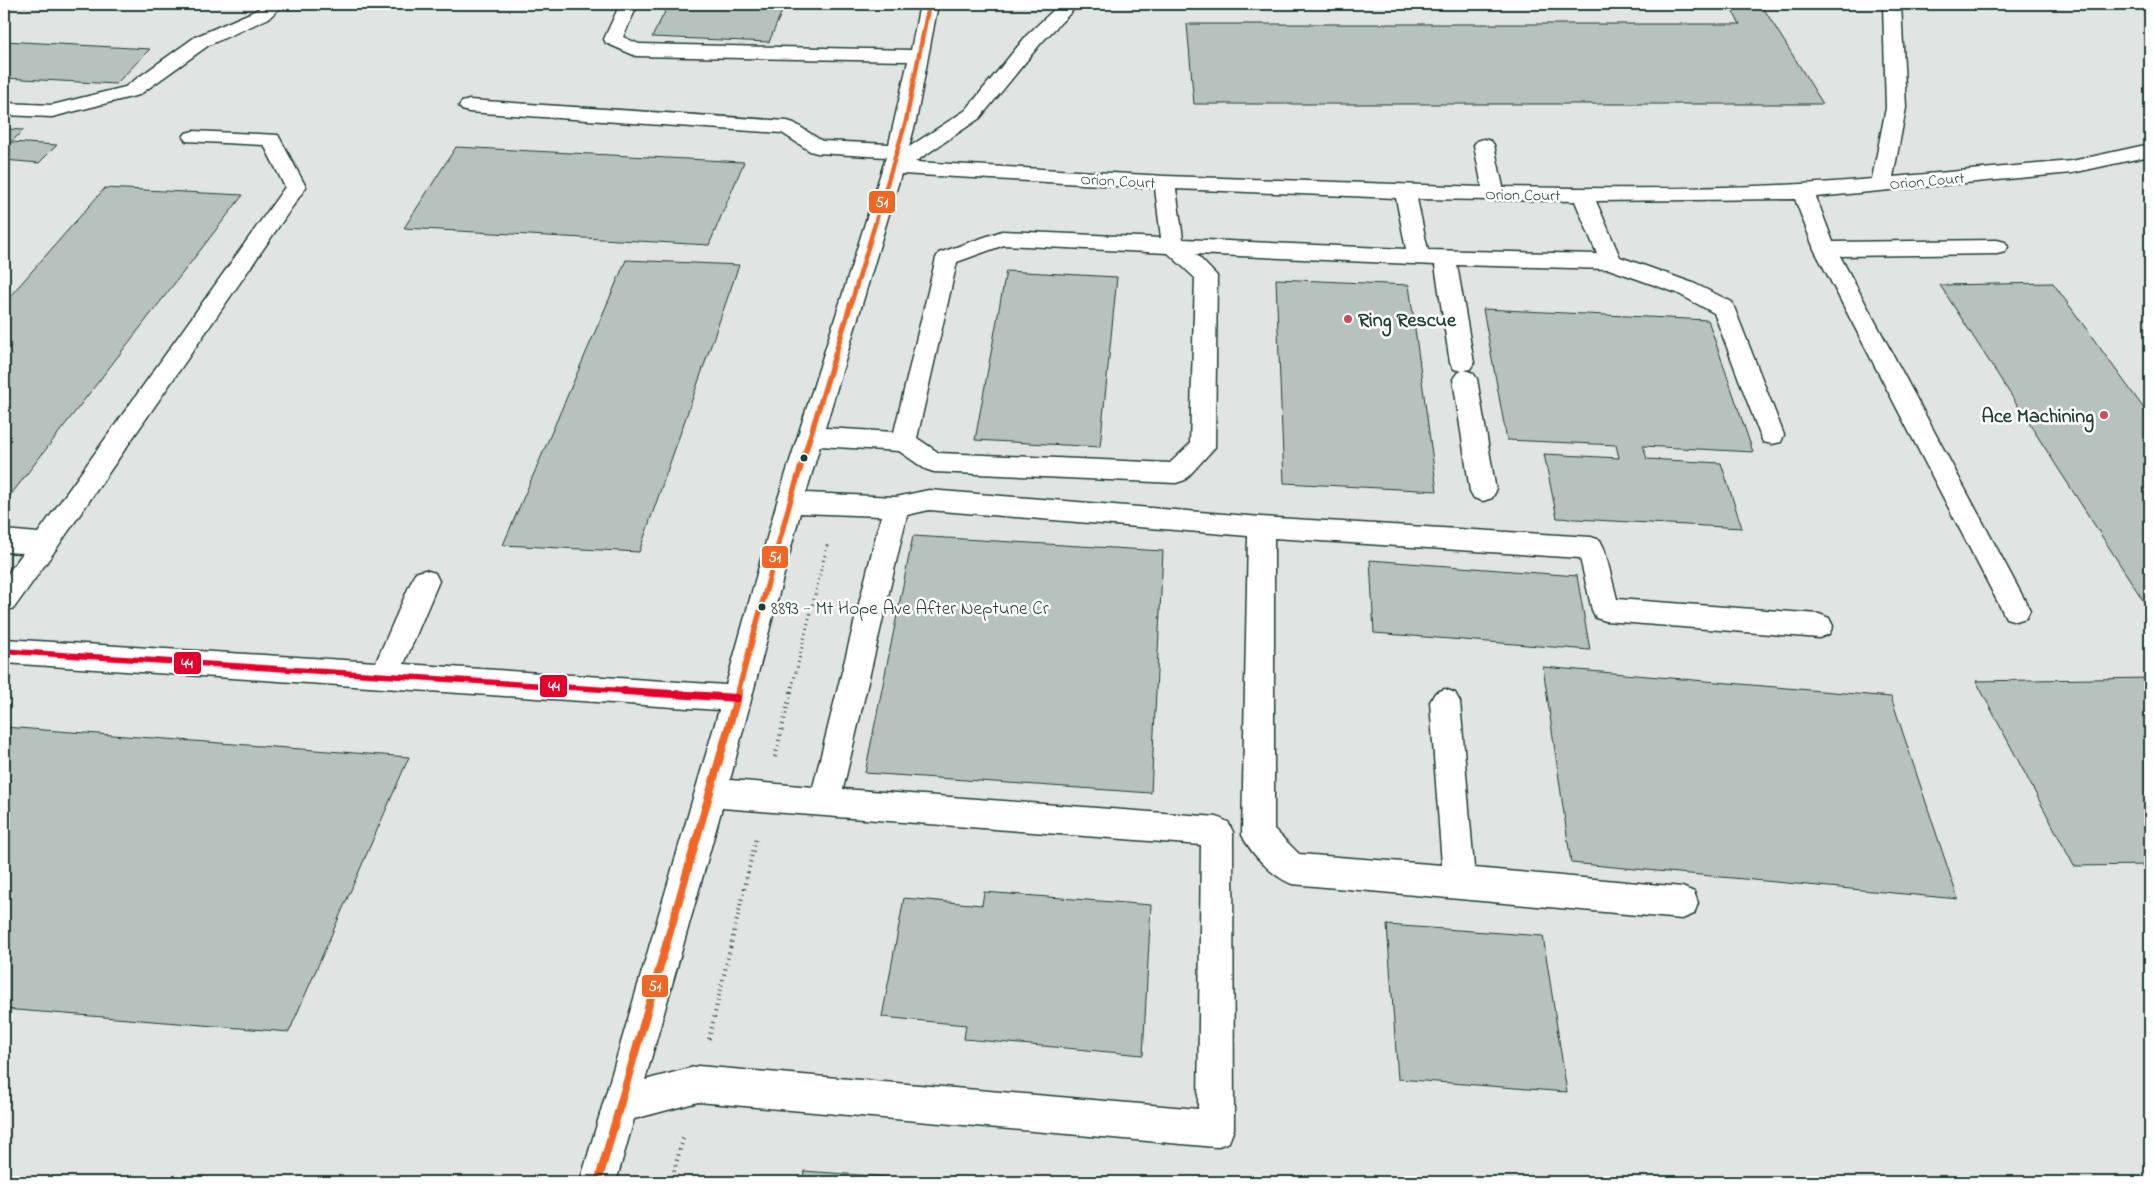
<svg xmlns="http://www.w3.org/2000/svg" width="2154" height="1186" font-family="'Indie Flower',sans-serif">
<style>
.built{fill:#e0e4e3}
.building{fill:#b7c1bd;stroke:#1f3d34}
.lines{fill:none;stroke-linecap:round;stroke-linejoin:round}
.minor-casing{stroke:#1f3d34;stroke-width:3}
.path-far1{stroke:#1f3d34;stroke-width:3;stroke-dasharray:1 4;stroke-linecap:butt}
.path{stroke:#1f3d34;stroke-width:4;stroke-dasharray:1 4.5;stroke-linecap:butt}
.minor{fill:#fff;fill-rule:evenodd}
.bus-1-far2-casing{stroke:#fff;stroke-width:7}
.bus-1-far1-casing{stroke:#fff;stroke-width:9}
.bus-1-casing{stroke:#fff;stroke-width:11}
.bus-2-far1-casing{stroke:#fff;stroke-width:9}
.bus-2-casing{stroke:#fff;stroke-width:11}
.bus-1-far2{stroke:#f26522;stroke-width:4.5}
.bus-1-far1{stroke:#f26522;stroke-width:5.5}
.bus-1{stroke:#f26522;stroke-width:8}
.bus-2-far1{stroke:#e4002b;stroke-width:5.5}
.bus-2{stroke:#e4002b;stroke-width:8}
.poi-dot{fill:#d1495b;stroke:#fff;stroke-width:2}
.bus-dot{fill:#1f3d34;stroke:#fff;stroke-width:2}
.labels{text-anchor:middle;stroke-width:5;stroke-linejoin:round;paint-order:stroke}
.far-street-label{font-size:16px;fill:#1f3d34;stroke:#fff}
.bus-label{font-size:19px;fill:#1f3d34;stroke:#fff;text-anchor:start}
.poi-label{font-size:20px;font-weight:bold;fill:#1f3d34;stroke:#fff;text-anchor:start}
.line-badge{stroke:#fff;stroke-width:2}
.badge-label{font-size:14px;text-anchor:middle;font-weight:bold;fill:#fff}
</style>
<rect width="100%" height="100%" fill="#f2f3f3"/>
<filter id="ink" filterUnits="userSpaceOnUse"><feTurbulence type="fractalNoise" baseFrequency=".02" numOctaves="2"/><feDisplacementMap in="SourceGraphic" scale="10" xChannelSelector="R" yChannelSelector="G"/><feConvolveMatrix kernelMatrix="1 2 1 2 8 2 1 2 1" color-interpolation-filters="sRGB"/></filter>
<g filter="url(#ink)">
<rect class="built" x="4" y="4" width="2146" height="1178"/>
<g class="building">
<path d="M669,4H785L769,42L652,37Z"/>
<path d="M1728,4H1761L1823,104H1194L1187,24H1740Z"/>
<path d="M4,41L150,49L116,84L4,78Z"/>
<path d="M4,129L24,130L11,142L57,145L39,163L4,160Z"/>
<path d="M456,147L744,162L709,245L404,228Z"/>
<path d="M105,188L243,195L9,497H4V303Z"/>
<path d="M626,260L739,265L639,552L503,545Z"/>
<path d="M1006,271L1117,277L1100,447L975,440Z"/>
<path d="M1276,279L1409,285L1437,491L1284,483Z"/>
<path d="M2053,283L2150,417V611L1940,285Z"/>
<path d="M1483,309L1708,320L1753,452L1643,446L1647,459L1721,463L1742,528L1557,518L1544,454L1619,458L1616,445L1507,440Z"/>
<path d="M913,536L1163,551L1151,793L865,773Z"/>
<path d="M1370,560L1577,576L1590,650L1374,633Z"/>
<path d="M1543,667L1891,697L1958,899L1571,863Z"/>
<path d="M2150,678V865L2074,866L1976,681Z"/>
<path d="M4,727L409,757L289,1032L4,1009Z"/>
<path d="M984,892L1151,905L1143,1055L964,1039L966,1025L882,1017L904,898L982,905Z"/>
<path d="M1387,925L1543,936L1567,1092L1398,1079Z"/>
<path d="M804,1171L957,1182H802Z"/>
</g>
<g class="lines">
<defs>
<g id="minor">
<path d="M264,4H284L269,18L209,45L139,95L52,117L4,115V103L52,105L125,87L195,37L257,10Z"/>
<path d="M620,4H638L623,37L639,44L911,50L920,4H938L916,121L909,147L966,110L1027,35L1060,4H1079L1041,43L980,118L915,162L1165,176L1482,187L1474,145L1477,141L1484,139L1491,141L1494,145L1503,187C1626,189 1749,190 1872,179L1886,108L1883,4H1901L1906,108L1893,177L2072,161L2150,144V156L2072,173L1816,197L1833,242L1997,240L2005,242L2008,247L2005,252L1997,254L1840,256L2030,610L2026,618L2016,621L2006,618L1814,249L1795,199L1596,201L1620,257L1693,283L1732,302L1784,435L1781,442L1772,444L1763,442L1760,435L1714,313L1677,293L1609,269L1457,265L1474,363L1470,369L1465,370L1473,373L1477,379L1496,491L1492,498L1483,501L1474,498L1470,491L1453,379L1457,373L1462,371L1454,369L1450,363L1435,265L1196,254L1217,276L1215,447L1185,480L1176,483L934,472L925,469L899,451L820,446L806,493L896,497L929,490L1261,517L1591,537L1600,540L1604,548L1617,599L1819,614L1829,618L1833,626L1829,634L1819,638L1606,621L1596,618L1592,610L1580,558L1274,538V829L1299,854L1442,865L1430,702L1435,693L1445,689L1455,693L1460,702L1474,868L1682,887L1694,892L1698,903L1694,914L1682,919L1292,884C1273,877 1251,854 1242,835L1248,536L929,510L907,515L843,789L1217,817L1228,822L1233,832L1234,1129L1229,1142L1216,1147L698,1102L634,1119L616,1182H580L719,710L4,663V639L376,662L415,573L425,570L435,573L439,581L404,664L726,685L777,502L886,157L817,153L810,151L782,133L469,112L462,110L459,106L462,102L469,100L787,121L794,123L822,141L889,144L908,61L636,56L606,43L604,39ZM901,174L1155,188L1161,238L1002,231L939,253L936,258L894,432L825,428ZM1176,189L1396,198L1406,249L1183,239ZM1417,199L1575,201L1597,254L1428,250ZM1004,245L1168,253L1195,278L1190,444L1170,463L939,453L917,438L957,262ZM800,513L881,516L813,787L730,780ZM722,808L1201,845L1198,1109L698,1066L645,1080Z"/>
<path d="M193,131L278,135L306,187L54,552L14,608L4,611V579L23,553L4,552V530L38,533L285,187L264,145L186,141L183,137L186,133Z"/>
</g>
</defs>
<use href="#minor" class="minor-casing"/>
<path class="path-far1" d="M791,692L828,542"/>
<g class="path">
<path d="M775,757L791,691"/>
<path d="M709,1039L756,838"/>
<path d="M671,1182L684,1135"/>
</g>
<use href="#minor" class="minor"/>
<defs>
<path id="bus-1-far2" d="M851,304L906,121L929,4"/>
<path id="bus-1-far1" d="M738,692L790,502L851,303"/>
<path id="bus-1" d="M598,1182L739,691"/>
<path id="bus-2-far1" d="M4,651L644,692"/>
<path id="bus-2" d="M624,691L737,698"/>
</defs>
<use href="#bus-1-far2" class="bus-1-far2-casing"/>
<use href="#bus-1-far1" class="bus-1-far1-casing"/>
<use href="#bus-1" class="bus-1-casing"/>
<use href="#bus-2-far1" class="bus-2-far1-casing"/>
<use href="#bus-2" class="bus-2-casing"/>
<use href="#bus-1-far2" class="bus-1-far2"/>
<use href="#bus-1-far1" class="bus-1-far1"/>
<use href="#bus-1" class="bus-1"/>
<use href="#bus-2-far1" class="bus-2-far1"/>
<use href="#bus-2" class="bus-2"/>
</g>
</g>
<g class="poi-dot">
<circle cx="1348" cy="319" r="5"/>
<circle cx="2104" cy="415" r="5"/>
</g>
<g class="bus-dot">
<circle cx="804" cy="458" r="4.5"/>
<circle cx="762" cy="607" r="4.5"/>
</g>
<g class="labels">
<g class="far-street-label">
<text transform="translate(1118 180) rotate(3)" y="6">Orion Court</text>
<text transform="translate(1927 180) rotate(-5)" y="6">Orion Court</text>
<text transform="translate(1523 194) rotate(1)" y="6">Orion Court</text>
</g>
<g class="bus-label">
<text x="771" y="614">8893 - Mt Hope Ave After Neptune Cr</text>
</g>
<g class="poi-label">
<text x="1358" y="326">Ring Rescue</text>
<text x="2094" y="422" text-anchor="end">Ace Machining</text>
</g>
</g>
<g class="line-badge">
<rect x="868" y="190" width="28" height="24" rx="5" fill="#f26522"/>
<rect x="761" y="545" width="28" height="24" rx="5" fill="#f26522"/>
<rect x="173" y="651" width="29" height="24" rx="5" fill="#e4002b"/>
<rect x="539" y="674" width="29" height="24" rx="5" fill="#e4002b"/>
<rect x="641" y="974" width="28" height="24" rx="5" fill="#f26522"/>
</g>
<g class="badge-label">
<text x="882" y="207">51</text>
<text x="775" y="562">51</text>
<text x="187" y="668">44</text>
<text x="554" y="691">44</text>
<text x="655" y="991">51</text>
</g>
<rect width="2154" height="1186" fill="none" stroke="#fff" stroke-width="20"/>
<rect x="10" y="10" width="2134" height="1166" fill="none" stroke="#1f3d34" stroke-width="2" filter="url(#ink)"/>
</svg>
